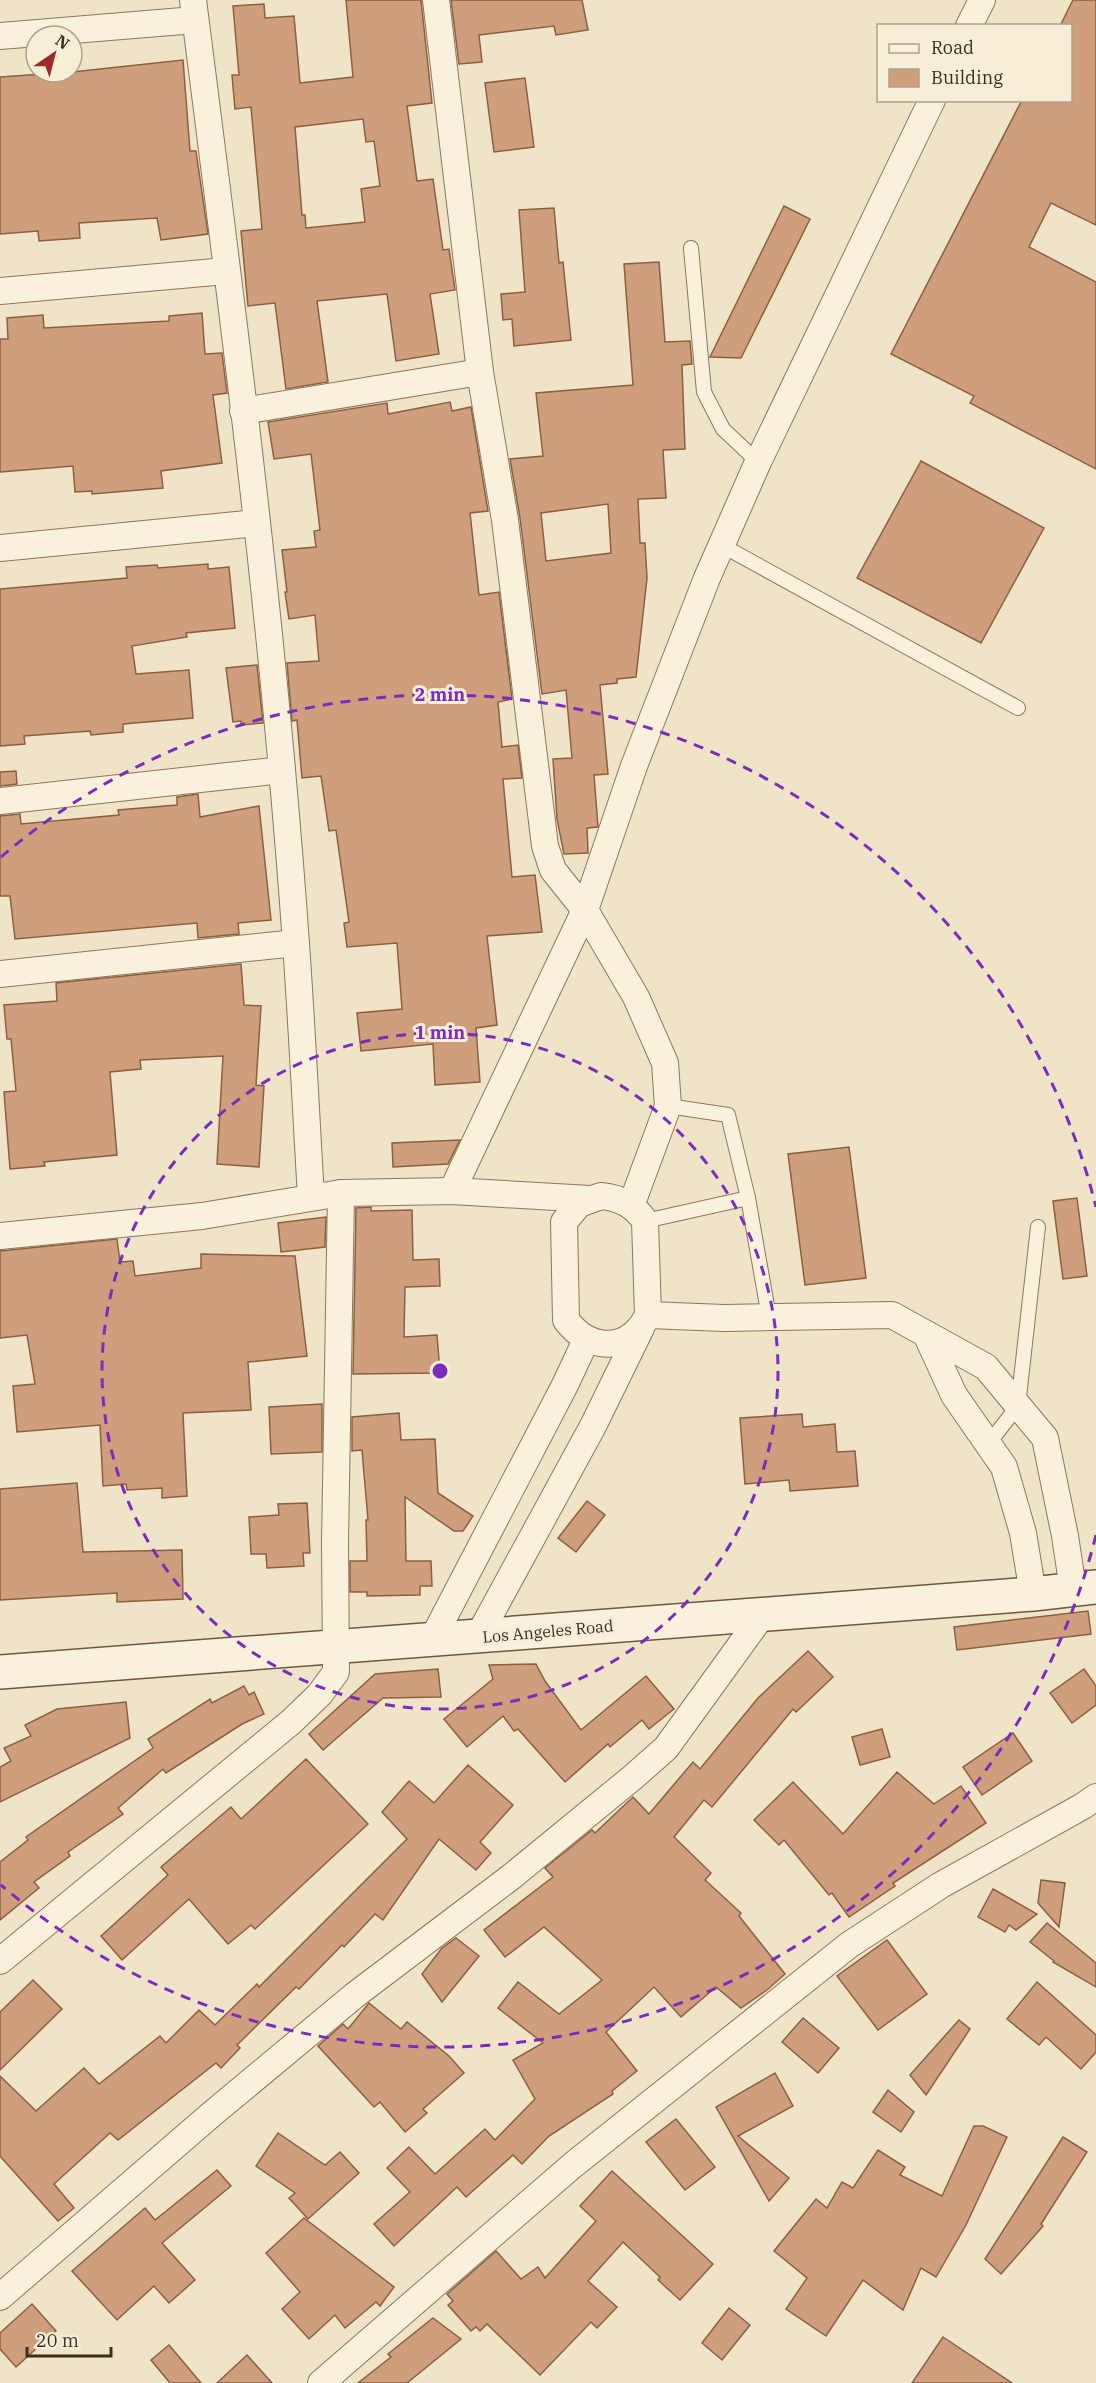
<svg xmlns="http://www.w3.org/2000/svg" width="1096" height="2383" font-family="'IBM Plex Serif',serif">
<style>
.building{fill:#cf9f7d;stroke:#8d5f41;stroke-width:1.5;fill-rule:evenodd}
.lines{fill:none;stroke-linecap:round;stroke-linejoin:round}
.service-casing{stroke:#8d765c;stroke-width:16}
.minor-casing{stroke:#8d765c;stroke-width:28}
.secondary-casing{stroke:#6f573f;stroke-width:36}
.service{stroke:#faf1dc;stroke-width:14}
.minor{stroke:#faf1dc;stroke-width:26}
.secondary{stroke:#faf1dc;stroke-width:33}
.ring{fill:none;stroke:#7b2cbf;stroke-width:3;stroke-dasharray:10 8}
.labels{text-anchor:middle;stroke-width:6;stroke-linejoin:round;paint-order:stroke}
.street-label{font-size:16px;fill:#3d2e20;stroke:#f7eed8}
.centre{fill:#7b2cbf;stroke:#f7eed8;stroke-width:3}
.ring-label{font-size:18px;text-anchor:middle;font-weight:bold;fill:#7b2cbf;stroke:#f7eed8;stroke-width:6;stroke-linejoin:round;paint-order:stroke}
</style>
<rect width="100%" height="100%" fill="#f0e4c8"/>
<g class="building">
<path d="M346,0H421L432,103L407,106L417,181L433,179L443,250L449,249L455,290L430,294L439,354L396,361L387,294L317,301L328,382L286,389L275,303L248,306L241,231L262,229L251,107L235,109L232,75H239L233,6L264,4L265,18L294,16L300,83L353,77ZM363,119L366,142L374,141L380,186L361,189L365,222L306,228L305,215H302L295,127Z"/>
<path d="M451,0H582L588,30L556,35L554,26L479,35L482,62L459,64Z"/>
<path d="M1073,0H1096V225L1051,203L1029,247L1096,282V469L970,403L974,396L891,354L1022,100H1071V26H1060Z"/>
<path d="M183,60L190,151H196L208,234L161,240L157,218L79,223L80,238L39,241L38,231L0,234V77L72,72Z"/>
<path d="M525,78L534,147L494,152L485,83Z"/>
<path d="M784,206L810,219L741,358L710,357Z"/>
<path d="M554,208L559,263L563,262L571,340L514,346L512,319L503,320L501,294L525,292L519,210Z"/>
<path d="M659,262L665,342L690,341L692,364L682,365L685,449L663,450L666,498L638,499L640,543H645L647,578L636,677L617,679V683L600,685L608,774L594,775L598,827L587,828L588,853L564,854L557,819L553,759L572,758L566,690L542,694L520,518L510,459L543,456L536,393L633,385L624,264ZM608,504L611,553L546,561L541,513Z"/>
<path d="M202,313L205,354L222,353L227,393L213,395L222,463L161,471L163,488L92,494V491L75,492L73,466L0,472V339H8L7,318L43,315L44,328L169,321V316Z"/>
<path d="M450,402L452,411L471,407L488,511L470,513L479,595L499,592L512,699L498,702L502,747L518,745L522,778L503,779L512,877L535,875L542,932L487,936L497,1025L476,1028L480,1082L435,1085L433,1044L361,1051L357,1013L402,1009L397,943L347,947L344,923L349,922L336,830L329,831L321,776L302,778L297,720L292,721L287,663L319,661L315,615L289,619L285,592H287L282,550L316,547L314,531L320,530L311,454L274,459L268,422L387,403L388,414Z"/>
<path d="M921,461L1044,528L981,643L857,578Z"/>
<path d="M208,564V569L229,567L235,628L186,633L187,637L132,646L136,674L189,670L193,718L123,724V732L91,735L90,731L24,736L25,744L0,746V589L127,578L126,567L157,565L158,568Z"/>
<path d="M257,665L263,723L241,725V721L233,722L226,668Z"/>
<path d="M16,771L17,784L0,786V772Z"/>
<path d="M198,794L200,817L259,806L271,920L238,923L239,934L198,938L197,923L15,939L10,896H0V816L20,814L21,824L119,815L118,810L177,805V797Z"/>
<path d="M241,964L244,1005L261,1006L256,1085L264,1086L259,1167L217,1164L223,1056L140,1060L141,1069L110,1072L117,1155L44,1162L45,1166L10,1169L4,1092L16,1091L11,1039H7L4,1005L57,1001L56,983Z"/>
<path d="M460,1140L448,1164L393,1167L392,1143Z"/>
<path d="M849,1147L866,1278L805,1285L788,1154Z"/>
<path d="M1077,1198L1087,1276L1063,1279L1053,1201Z"/>
<path d="M371,1207V1211L412,1210L413,1260L439,1259L440,1286L405,1287L404,1337L437,1335L440,1373L353,1374L356,1208Z"/>
<path d="M326,1217L325,1247L281,1252L278,1223Z"/>
<path d="M117,1239L120,1262L133,1261L135,1276L201,1268V1254L295,1256L307,1356L248,1362L251,1410L183,1413L187,1496L162,1498V1488L127,1490L126,1484L103,1486L100,1425L17,1432L13,1386L35,1384L27,1335L0,1338V1251Z"/>
<path d="M322,1404V1452L271,1454L269,1407Z"/>
<path d="M399,1413L401,1440L435,1439L438,1493L473,1516L463,1531H454L405,1497L406,1561H431L432,1586H420V1595L367,1596V1592H350V1561H367L366,1520H368L362,1450L352,1451V1417Z"/>
<path d="M802,1414L803,1427L835,1424L837,1452L855,1451L858,1486L790,1491L789,1480L745,1484L740,1418Z"/>
<path d="M77,1483L83,1552L182,1550L183,1599L117,1602V1593L0,1600V1489Z"/>
<path d="M587,1501L605,1515L576,1552L558,1538Z"/>
<path d="M307,1503L310,1553H303L304,1566L267,1568L266,1554H251L249,1517L279,1515L278,1504Z"/>
<path d="M1088,1611L1091,1634L957,1650L954,1627Z"/>
<path d="M808,1651L833,1677L796,1712L793,1709L712,1807L704,1800L674,1837L711,1873L705,1880L741,1913L739,1916L785,1974L767,1990L741,2008L716,1987L681,2017L654,1987L606,2032L637,2071L612,2091L613,2094L549,2136L522,2164L513,2155L466,2197L457,2187L394,2246L374,2224L410,2192L387,2168L409,2147L435,2174L485,2129L495,2140L535,2099L513,2060L543,2043L498,2008L518,1982L559,2014L602,1980L544,1927L505,1957L484,1930L553,1877L545,1868L592,1830L595,1833L633,1797L649,1814L693,1762L700,1769L758,1698Z"/>
<path d="M536,1664L545,1681L581,1730L646,1676L674,1709L649,1729L642,1720L610,1747L608,1744L565,1782L518,1729L514,1731L503,1716L467,1747L444,1719L493,1679L489,1665Z"/>
<path d="M438,1669L441,1697L383,1698L323,1750L309,1734L375,1674Z"/>
<path d="M1084,1669L1096,1686V1705L1072,1723L1050,1693Z"/>
<path d="M244,1686L249,1695L254,1692L264,1714L242,1724L166,1773L163,1769L118,1808L123,1814L68,1852L70,1856L34,1882L39,1888L0,1920V1862L28,1840L26,1837L153,1748L148,1739L210,1699L212,1703Z"/>
<path d="M126,1702L130,1738L0,1802V1767L11,1761L4,1748L31,1736L25,1725L57,1709Z"/>
<path d="M882,1729L890,1757L860,1765L852,1737Z"/>
<path d="M1013,1733L1032,1761L982,1795L963,1767Z"/>
<path d="M306,1759L368,1824L255,1929L251,1925L228,1944L189,1899L122,1960L101,1936L168,1875L161,1867L231,1807L241,1819Z"/>
<path d="M468,1765L513,1805L480,1842L491,1853L476,1870L439,1839L383,1920L375,1914L344,1947L342,1945L299,1989L296,1987L237,2045L240,2048L221,2068L216,2063L118,2140L110,2133L54,2184L74,2208L58,2221L0,2156V2076L36,2111L84,2068L99,2084L160,2036L166,2043L199,2010L215,2025L257,1984L259,1987L407,1839L382,1812L409,1781L434,1803Z"/>
<path d="M897,1772L934,1804L961,1786L986,1823L893,1883L895,1886L849,1917L832,1893L829,1895L784,1840L779,1845L754,1820L793,1782L843,1834Z"/>
<path d="M1041,1880L1065,1883L1059,1927L1038,1903Z"/>
<path d="M993,1889L1037,1914L1016,1930L1009,1925L1005,1932L978,1917Z"/>
<path d="M1047,1923L1096,1963V1987L1053,1962L1054,1961L1030,1942Z"/>
<path d="M456,1938L479,1956L442,2002L422,1974L442,1948Z"/>
<path d="M887,1940L927,1994L878,2030L837,1976Z"/>
<path d="M33,1980L62,2009L0,2070V2012Z"/>
<path d="M1037,1982L1096,2035V2052L1081,2069L1046,2037L1039,2045L1007,2019Z"/>
<path d="M369,2003L401,2029L407,2022L449,2056L464,2073L423,2109L427,2113L405,2132L380,2102L374,2107L318,2046L343,2024L348,2029Z"/>
<path d="M803,2018L839,2048L818,2073L782,2042Z"/>
<path d="M959,2020L970,2029L926,2095L910,2075Z"/>
<path d="M775,2073L793,2106L738,2136L789,2178L769,2201L716,2107Z"/>
<path d="M888,2090L914,2112L901,2132L873,2112Z"/>
<path d="M676,2119L715,2167L685,2190L646,2142Z"/>
<path d="M974,2126H983L1007,2137L966,2225L936,2277L921,2268L903,2310L863,2280L826,2336L786,2309L807,2278L774,2251L816,2199L827,2208L842,2182L853,2188L878,2150L905,2167L900,2175L942,2196Z"/>
<path d="M278,2133L325,2165L340,2152L359,2173L308,2219L289,2198L295,2193L256,2166Z"/>
<path d="M1063,2137L1087,2152L1041,2224L1043,2226L1001,2274L985,2259Z"/>
<path d="M217,2170L231,2186L162,2243L195,2280L169,2303L154,2286L117,2320L72,2271L145,2208L155,2220Z"/>
<path d="M612,2171L713,2264L680,2300L658,2280L660,2277L623,2242L588,2281L617,2307L597,2328L591,2322L540,2375L487,2324L480,2331L476,2327L471,2331L448,2305L453,2301L447,2294L496,2251L521,2279L538,2267L545,2278L596,2221L580,2206Z"/>
<path d="M304,2218L394,2287L380,2306L376,2302L345,2328L335,2315L309,2339L282,2309L300,2292L266,2253Z"/>
<path d="M32,2304L56,2331L16,2367L0,2349V2333Z"/>
<path d="M729,2308L750,2325L722,2360L702,2343Z"/>
<path d="M433,2318L461,2339L407,2383H358L391,2357L388,2354Z"/>
<path d="M943,2337L1012,2383H912Z"/>
<path d="M169,2345L201,2383H170L151,2360Z"/>
<path d="M247,2355L272,2383H217Z"/>
</g>
<g class="lines">
<defs>
<g id="service">
<path d="M691,248L704,392L723,429L758,462"/>
<path d="M721,545L1018,708"/>
<path d="M668,1106L728,1115L748,1198L769,1317"/>
<path d="M645,1221L748,1198"/>
<path d="M988,1444L1018,1406L1038,1227"/>
</g>
<g id="minor">
<path d="M193,0C233,314 274,628 296,944C302,1028 306,1113 311,1197"/>
<path d="M436,0L480,372L505,520L545,846L553,870L585,910L452,1191"/>
<path d="M969,26L982,0"/>
<path d="M0,36L195,20"/>
<path d="M0,291L226,271"/>
<path d="M243,411L480,372"/>
<path d="M0,548L257,523"/>
<path d="M0,801L282,770"/>
<path d="M0,974L296,943"/>
<path d="M601,1196C621,1198 634,1205 645,1221L648,1315C629,1353 590,1352 566,1320L564,1222L579,1204Z"/>
<path d="M631,1206L668,1106L665,1063L636,997L585,910L634,766L707,578L758,462L932,100"/>
<path d="M0,1236L202,1216L341,1193L452,1191L590,1199"/>
<path d="M648,1315L724,1318L892,1315L986,1367L1045,1438L1065,1536L1073,1589"/>
<path d="M926,1334L954,1395L1004,1467L1023,1533L1033,1594"/>
<path d="M478,1637L593,1426L641,1328"/>
<path d="M432,1640L565,1385L586,1340"/>
<path d="M0,1961L291,1722L320,1694L336,1672L335,1543L341,1193"/>
<path d="M0,2297L213,2113L355,1995L511,1877L632,1778L666,1748L763,1614"/>
<path d="M321,2383L573,2165L849,1945L941,1885L1083,1806L1096,1797"/>
</g>
<path id="secondary" d="M0,1672L1033,1594L1096,1587"/>
</defs>
<use href="#service" class="service-casing"/>
<use href="#minor" class="minor-casing"/>
<use href="#secondary" class="secondary-casing"/>
<use href="#service" class="service"/>
<use href="#minor" class="minor"/>
<use href="#secondary" class="secondary"/>
</g>
<g class="ring">
<circle cx="440" cy="1371" r="338"/>
<path d="M1096 1535A676 676 0 0 1 1 1885M1 857A676 676 0 0 1 1096 1207"/>
</g>
<g class="labels">
<g class="street-label">
<text transform="translate(548 1631) rotate(-5)" y="6">Los Angeles Road</text>
</g>
</g>
<circle cx="440" cy="1371" r="9" class="centre"/>
<g class="ring-label">
<text x="440" y="701">2 min</text>
<text x="440" y="1039">1 min</text>
</g>
<rect x="877" y="24" width="195" height="78" fill="#f7eed8" stroke="#ada18e" stroke-width="1.5"/>
<rect x="889" y="44" width="30" height="9" fill="#faf1dc" stroke="#ada18e" stroke-width="1.5"/>
<text x="931" y="54" font-size="18" fill="#3d2e20">Road</text>
<rect x="889" y="69" width="30" height="18" fill="#cf9f7d" stroke="#ada18e" stroke-width="1.5"/>
<text x="931" y="84" font-size="18" fill="#3d2e20">Building</text>
<g transform="translate(54 54) rotate(35)"><circle r="28" fill="#f7eed8" stroke="#ada18e" stroke-width="1.5"/>
<path d="M0-4.5L10 22L0 15L-10 22Z" fill="#9e2a2b"/>
<text y="-9" font-size="16" font-weight="bold" text-anchor="middle" fill="#3d2e20">N</text>
</g>
<path d="M27 2347v9h84v-9" fill="none" stroke="#3d2e20" stroke-width="3"/>
<text x="36" y="2347" font-size="18" fill="#3d2e20" stroke="#f7eed8" stroke-width="4.5" paint-order="stroke">20 m</text>
</svg>
